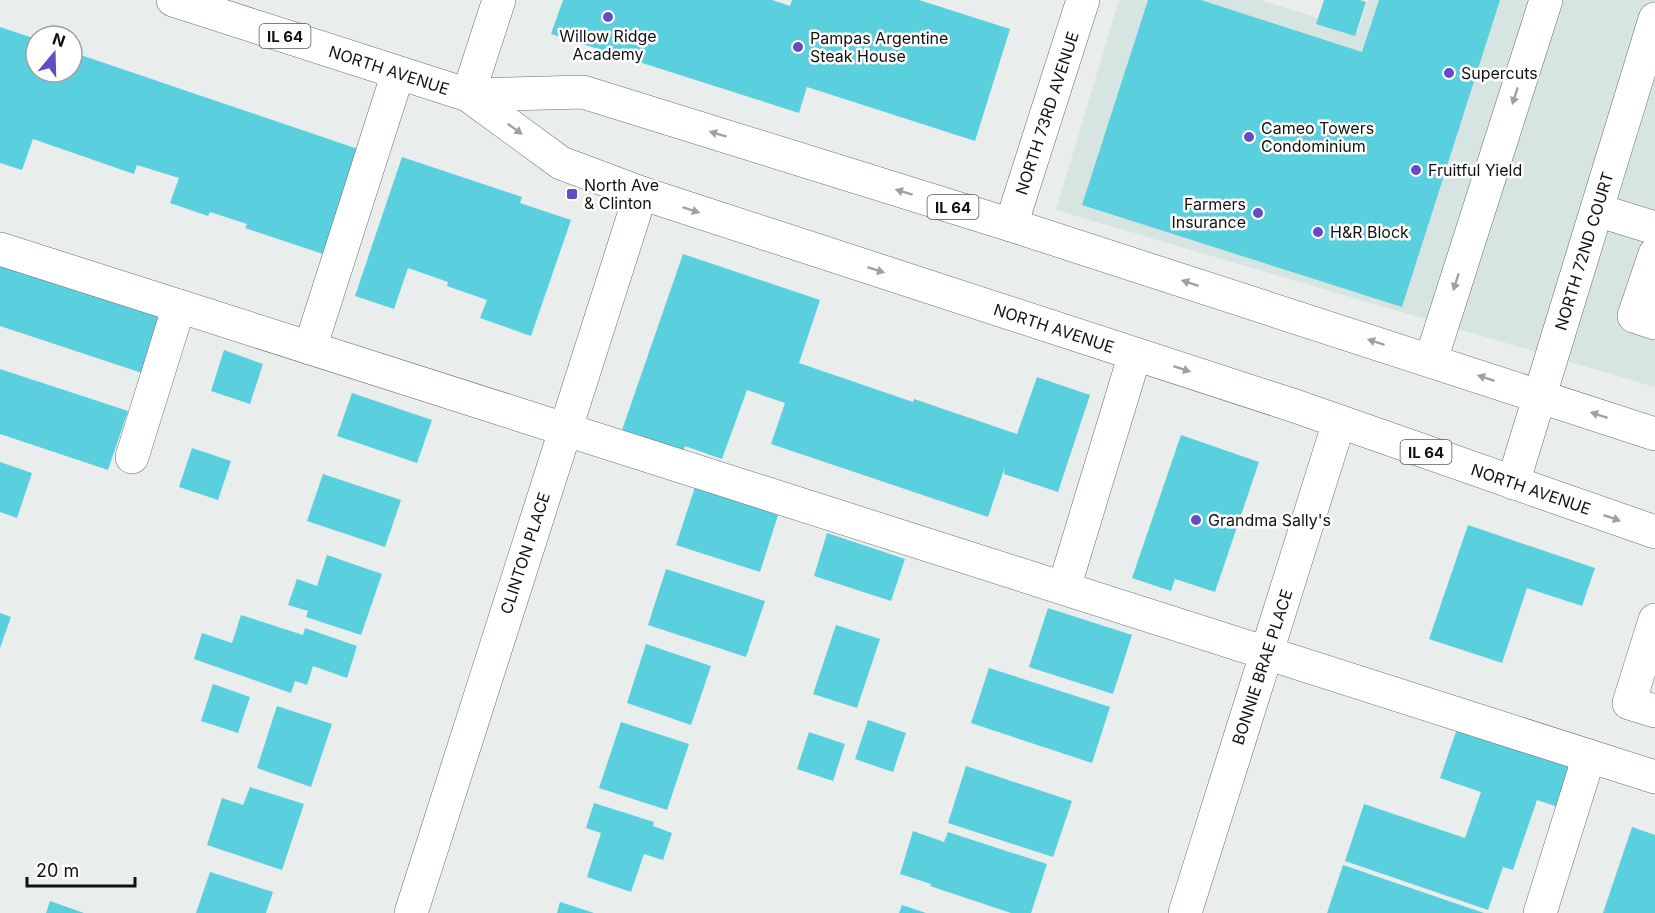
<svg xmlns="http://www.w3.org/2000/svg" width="1655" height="913" viewBox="0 0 1655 913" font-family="Inter,sans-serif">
<rect width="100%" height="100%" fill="#e9eeed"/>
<path fill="#d6e4e2" d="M1119,0H1260L1358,30L1368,0H1655V387L1056,210Z"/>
<g fill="#5acfde">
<path d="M563,0H772L790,6L792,0H919L1010,29L975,141L807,87L799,113L551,34Z"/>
<path d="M1148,0H1201L1362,52L1379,0H1500L1402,307L1082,205Z"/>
<path d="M1324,0H1360L1366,2L1355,36L1316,24Z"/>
<path d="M0,27L36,39V72H72V52L358,149L323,254L245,228L247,224L210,212L208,216L170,203L179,178L137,165L134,174L33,139L22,170L0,163Z"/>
<path d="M402,157L522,197L520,203L571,220L531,336L480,318L487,300L447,286L448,282L408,268L394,309L355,296Z"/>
<path d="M683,254L820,300L799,363L913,402L914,399L1017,434L1037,377L1090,395L1058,492L1004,474L1005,467L988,517L771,444L785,403L747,390L722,459L685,446L683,453L621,433Z"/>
<path d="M0,261L161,314L142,373L0,326Z"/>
<path d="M224,350L263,364L250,404L211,391Z"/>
<path d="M0,369L128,411L108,470L0,434Z"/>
<path d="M352,393L432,420L417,463L337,436Z"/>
<path d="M1181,435L1259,462L1215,592L1175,579L1171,591L1132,578Z"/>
<path d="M192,448L231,461L218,500L179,487Z"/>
<path d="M0,462L32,473L17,518L0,512Z"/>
<path d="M323,474L401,500L385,547L307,521Z"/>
<path d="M695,487L778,515L760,572L676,545Z"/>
<path d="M1468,525L1595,568L1582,606L1527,588L1502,663L1429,639Z"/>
<path d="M827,533L905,559L891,601L814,576Z"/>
<path d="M327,555L382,574L361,635L306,617L308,611L288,605L297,579L317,586Z"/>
<path d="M666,569L765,601L746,657L648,625Z"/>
<path d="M1048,608L1132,635L1113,694L1029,667Z"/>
<path d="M0,613L11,617L0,648Z"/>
<path d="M241,615L303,635L305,628L357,646L347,678L313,666L307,685L295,681L291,693L194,659L202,633L232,643Z"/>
<path d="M836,625L880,639L857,708L813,694Z"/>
<path d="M646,644L711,666L691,725L627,703Z"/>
<path d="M989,668L1110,707L1092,763L971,723Z"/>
<path d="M213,684L250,697L238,733L201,721Z"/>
<path d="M277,706L332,724L311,787L257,768Z"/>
<path d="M868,720L906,733L893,772L855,759Z"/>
<path d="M621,722L689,744L667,810L599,788Z"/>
<path d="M1458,726L1572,765L1558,807L1537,800L1513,870L1503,867L1488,910L1345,861L1364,804L1465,838L1481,792L1440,778Z"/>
<path d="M809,732L845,744L833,781L797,769Z"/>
<path d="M966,766L1072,801L1053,857L948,823Z"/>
<path d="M250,787L304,804L282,870L207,845L222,798L243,805Z"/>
<path d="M594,803L654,822L653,826L672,833L663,860L644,854L631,892L587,877L601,833L586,828Z"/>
<path d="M1632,827L1655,835V913H1603Z"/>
<path d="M913,831L944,842L948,832L1047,864L1031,913H1011L930,886L931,884L900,874Z"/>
<path d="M1343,865L1484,913H1327Z"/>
<path d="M210,872L273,892L266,913H196Z"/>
<path d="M50,901L84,913H46Z"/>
<path d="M560,902L594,913H557Z"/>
<path d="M902,905L926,913H899Z"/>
</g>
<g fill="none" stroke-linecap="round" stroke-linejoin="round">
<defs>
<g id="minor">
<path d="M468,95L499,0"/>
<path d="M1597,210L1655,228"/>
<path d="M1011,225L1083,0"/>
<path d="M0,249L1655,777"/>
<path d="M1655,254L1634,316L1655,323"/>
<path d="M310,348L398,73"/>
<path d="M1431,360L1546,0"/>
<path d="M132,457L179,306"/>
<path d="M1513,483L1655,19"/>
<path d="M1064,588L1135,354"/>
<path d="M1655,620L1629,703L1655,711"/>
<path d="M411,913L641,193"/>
<path d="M1185,913L1339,422"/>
<path d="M1540,913L1589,756"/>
</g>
<g id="major">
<path d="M173,0L468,95L561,163L641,193L1295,406L1655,532"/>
<path d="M468,95L583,92L1011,225L1655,434"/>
</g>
</defs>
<use href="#minor" stroke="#686d6c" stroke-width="34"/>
<use href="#major" stroke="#686d6c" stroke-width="34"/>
<use href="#minor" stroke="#fff" stroke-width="33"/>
<use href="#major" stroke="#fff" stroke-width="33"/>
</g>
<defs><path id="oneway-solid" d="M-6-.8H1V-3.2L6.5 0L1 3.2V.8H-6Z" transform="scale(1.5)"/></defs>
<g fill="#9fa0a0">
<use href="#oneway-solid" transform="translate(1515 96) rotate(108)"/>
<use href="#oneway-solid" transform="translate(515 129) rotate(36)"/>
<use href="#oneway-solid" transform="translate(718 134) rotate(-163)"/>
<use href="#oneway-solid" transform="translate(904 192) rotate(-163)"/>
<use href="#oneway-solid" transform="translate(691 210) rotate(18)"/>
<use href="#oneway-solid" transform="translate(876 270) rotate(18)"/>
<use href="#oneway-solid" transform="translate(1456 282) rotate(108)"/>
<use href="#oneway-solid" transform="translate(1190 283) rotate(-162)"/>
<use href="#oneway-solid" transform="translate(1376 342) rotate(-162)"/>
<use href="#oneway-solid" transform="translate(1182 369) rotate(18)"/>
<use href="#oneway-solid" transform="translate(1486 378) rotate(-162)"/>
<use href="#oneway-solid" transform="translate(1599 415) rotate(-162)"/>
<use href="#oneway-solid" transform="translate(1612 518) rotate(19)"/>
</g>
<g fill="#634cc4" stroke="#fff" stroke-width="2">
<circle cx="608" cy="17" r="6"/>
<circle cx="798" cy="47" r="6"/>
<circle cx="1449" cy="73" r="6"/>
<circle cx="1249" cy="137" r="6"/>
<circle cx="1416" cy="170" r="6"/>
<rect x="566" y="188" width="12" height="12" rx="3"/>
<circle cx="1258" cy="213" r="6"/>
<circle cx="1318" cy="232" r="6"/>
<circle cx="1196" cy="520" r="6"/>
</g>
<g text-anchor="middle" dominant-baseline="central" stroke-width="5" stroke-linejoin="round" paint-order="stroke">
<g fill="#fff" stroke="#585858" stroke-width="1.5">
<rect x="259.5" y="24" width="51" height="24" rx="4.5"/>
<rect x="927.5" y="195" width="51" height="24" rx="4.5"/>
<rect x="1400.5" y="440" width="51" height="24" rx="4.5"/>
</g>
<g font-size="15" font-weight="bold" fill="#101111">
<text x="285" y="36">IL 64</text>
<text x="953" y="207">IL 64</text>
<text x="1426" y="452">IL 64</text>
</g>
<g font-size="16" fill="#101111" stroke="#fff" text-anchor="start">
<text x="608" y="36" text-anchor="middle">Willow Ridge<tspan x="608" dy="18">Academy</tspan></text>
<text x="810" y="38">Pampas Argentine<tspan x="810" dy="18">Steak House</tspan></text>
<text x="1461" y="73">Supercuts</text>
<text x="1261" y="128">Cameo Towers<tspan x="1261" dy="18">Condominium</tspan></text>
<text x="1428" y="170">Fruitful Yield</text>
<text x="584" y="185">North Ave<tspan x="584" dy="18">&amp; Clinton</tspan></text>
<text x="1246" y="204" text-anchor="end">Farmers<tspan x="1246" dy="18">Insurance</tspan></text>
<text x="1330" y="232">H&amp;R Block</text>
<text x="1208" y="520">Grandma Sally's</text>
</g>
<g font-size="16" fill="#101111" stroke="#fff">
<text transform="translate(389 70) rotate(18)">NORTH AVENUE</text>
<text transform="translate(1047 113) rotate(-72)">NORTH 73RD AVENUE</text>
<text transform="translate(1584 251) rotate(-73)">NORTH 72ND COURT</text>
<text transform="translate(1054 328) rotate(18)">NORTH AVENUE</text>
<text transform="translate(1531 489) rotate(19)">NORTH AVENUE</text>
<text transform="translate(525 553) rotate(-72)">CLINTON PLACE</text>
<text transform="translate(1262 667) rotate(-72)">BONNIE BRAE PLACE</text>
</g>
</g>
<g transform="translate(54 54) rotate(19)"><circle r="28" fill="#ffffff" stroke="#9fa0a0" stroke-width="1.5"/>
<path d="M0-4.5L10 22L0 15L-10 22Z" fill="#634cc4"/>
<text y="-9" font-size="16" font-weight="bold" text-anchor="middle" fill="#101111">N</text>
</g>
<path d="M27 877v9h108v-9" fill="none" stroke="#101111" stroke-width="3"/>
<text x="36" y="877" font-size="18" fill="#101111" stroke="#ffffff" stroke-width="4.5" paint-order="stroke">20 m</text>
</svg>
